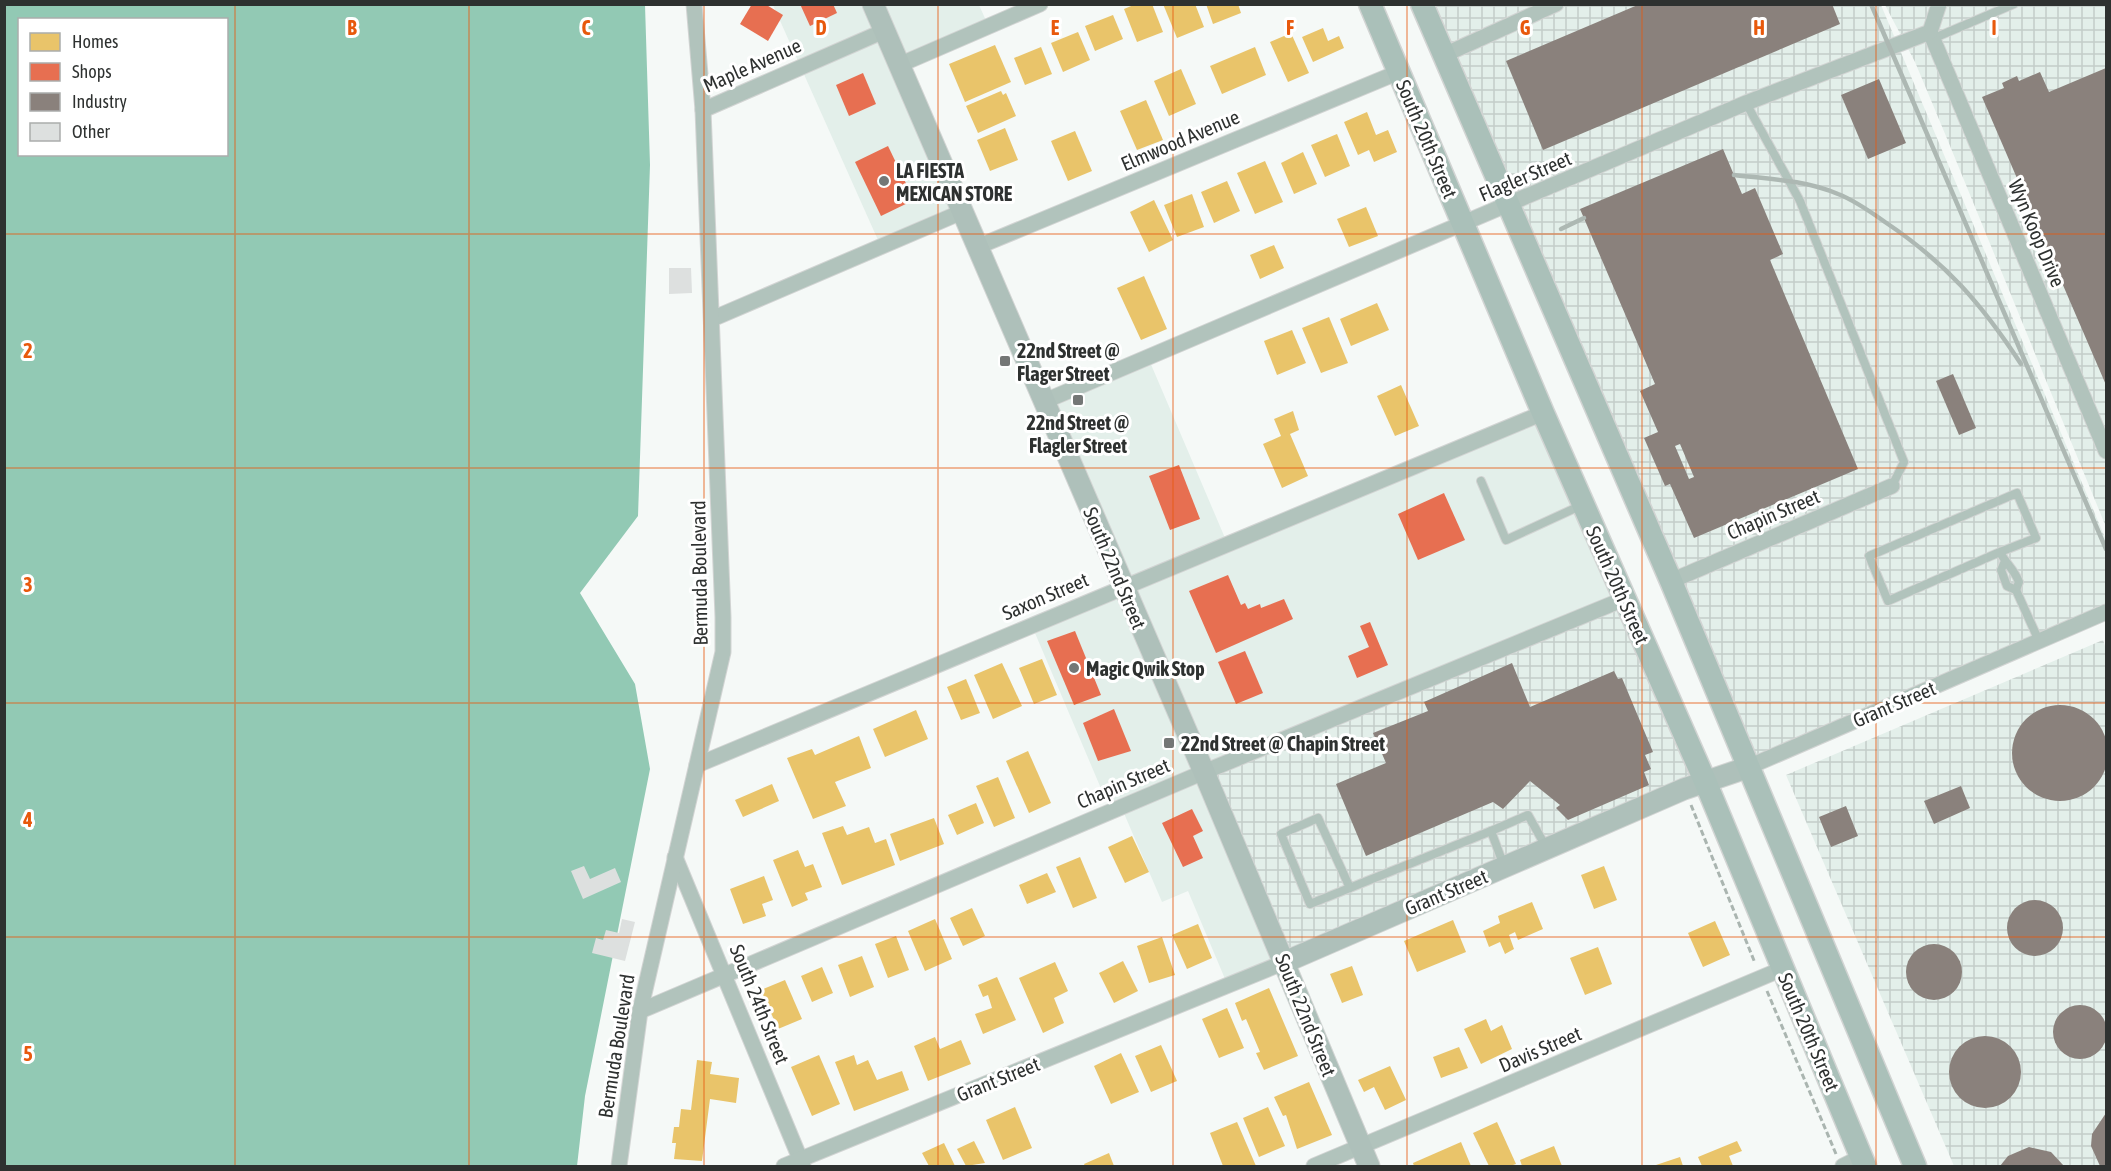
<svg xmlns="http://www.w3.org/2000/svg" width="2111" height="1171" viewBox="0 0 2111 1171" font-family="'Asap Condensed',sans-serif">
<defs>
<pattern id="industrial-grid" width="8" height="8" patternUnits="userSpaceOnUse" patternTransform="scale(1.5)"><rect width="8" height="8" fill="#e3efea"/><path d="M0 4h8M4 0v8" fill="none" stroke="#c3cdc9"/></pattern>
</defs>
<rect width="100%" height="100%" fill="#f5f9f7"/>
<g fill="#e3efea">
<path d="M773,5H979L988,25L903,64L966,210L882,249Z"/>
<path d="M1147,355L1228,545L1544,415L1629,604L1111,812L1032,626L1122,588L1043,397Z"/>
<path d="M1204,777L1283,963L1228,986L1188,891L1162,902L1123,811Z"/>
</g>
<g fill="url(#industrial-grid)">
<path d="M1424,5H1881L2106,540V610L1748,765Z"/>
<path d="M1885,5H2106V527L1948,141L1915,62Z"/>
<path d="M1629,604L1703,778L1285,963L1205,773Z"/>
<path d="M2103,640L2106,649V1166H1954L1786,775Z"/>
</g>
<path fill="#92c9b4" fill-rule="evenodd" d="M5,5H645L650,165L638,516L580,593L635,684L650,769L585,1096L577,1166H5ZM20,20H226V154H20Z"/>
<g fill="#e9c46a">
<path d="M1136,4H1152L1163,32L1137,42L1124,9Z"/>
<path d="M1163,4H1195L1204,27L1177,38Z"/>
<path d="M1206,4H1238L1241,13L1213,24Z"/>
<path d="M1113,15L1123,39L1095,51L1085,26Z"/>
<path d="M1323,28L1328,41L1339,36L1344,48L1313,62L1302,37Z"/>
<path d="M1078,32L1090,60L1063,72L1051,43Z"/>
<path d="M1291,33L1309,73L1288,82L1270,42Z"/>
<path d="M995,45L1011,82L965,102L949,64Z"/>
<path d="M1041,47L1052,74L1025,85L1014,58Z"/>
<path d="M1255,47L1266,75L1222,94L1210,66Z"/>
<path d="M1181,69L1196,104L1169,116L1154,81Z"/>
<path d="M1001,91L1003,95L1006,93L1016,116L978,133L966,106Z"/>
<path d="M1146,100L1163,140L1137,150L1120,111Z"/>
<path d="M1367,112L1376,135L1388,130L1397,152L1374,162L1369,150L1358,155L1344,122Z"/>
<path d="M1005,128L1018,160L990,171L977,140Z"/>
<path d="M1075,131L1092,171L1068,181L1051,141Z"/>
<path d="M1337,134L1350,166L1325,177L1311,145Z"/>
<path d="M1303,152L1317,184L1294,194L1281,163Z"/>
<path d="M1265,161L1283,202L1255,214L1237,173Z"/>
<path d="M1227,181L1240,211L1214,223L1201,192Z"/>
<path d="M1192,194L1204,227L1177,237L1164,205Z"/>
<path d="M1154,200L1173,240L1149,252L1130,212Z"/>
<path d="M1366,207L1378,236L1349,247L1337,219Z"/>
<path d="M1274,245L1284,268L1260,279L1250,255Z"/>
<path d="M1144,276L1167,329L1141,340L1117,288Z"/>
<path d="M1377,303L1389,330L1351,346L1340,319Z"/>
<path d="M1329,317L1348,363L1321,373L1302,328Z"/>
<path d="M1292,330L1306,363L1277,375L1264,341Z"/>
<path d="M1401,385L1419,426L1395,436L1377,396Z"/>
<path d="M1293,411L1299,430L1290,434L1308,476L1282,488L1263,444L1281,436L1274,419Z"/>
<path d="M1042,659L1057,695L1034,704L1019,668Z"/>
<path d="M1002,663L1022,706L993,719L974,675Z"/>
<path d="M966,679L980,713L961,720L947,687Z"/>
<path d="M916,710L928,739L885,757L873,729Z"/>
<path d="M859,736L871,768L835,782L846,806L813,819L787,758L812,749L815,755Z"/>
<path d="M1028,751L1051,803L1029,813L1006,761Z"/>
<path d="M998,777L1015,818L994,827L976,786Z"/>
<path d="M772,784L779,801L743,817L735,800Z"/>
<path d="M976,803L984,823L957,835L948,815Z"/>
<path d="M934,818L944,844L900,861L890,834Z"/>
<path d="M843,826L847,835L869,827L875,843L886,839L895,865L842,885L822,833Z"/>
<path d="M1132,836L1149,872L1125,883L1108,847Z"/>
<path d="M798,850L805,867L813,864L822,887L805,893L808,900L792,907L773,860Z"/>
<path d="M1080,857L1097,898L1073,908L1056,867Z"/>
<path d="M1604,866L1617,900L1594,909L1581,875Z"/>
<path d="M1047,873L1056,892L1027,904L1019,885Z"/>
<path d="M764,876L773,900L762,904L766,916L743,924L730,889Z"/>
<path d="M1532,902L1543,929L1518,940L1515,932L1509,935L1514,949L1505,954L1500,942L1489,947L1483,931L1500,923L1498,916Z"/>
<path d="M972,908L985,936L963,946L950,918Z"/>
<path d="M935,919L952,959L925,971L908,931Z"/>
<path d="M1453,920L1466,952L1417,972L1404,941Z"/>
<path d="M1715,921L1730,955L1703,967L1688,933Z"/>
<path d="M1198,924L1212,958L1187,969L1172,935Z"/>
<path d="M896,936L909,970L888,978L875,944Z"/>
<path d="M1162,937L1175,975L1149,983L1137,946Z"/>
<path d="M1598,947L1612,984L1585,995L1570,958Z"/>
<path d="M862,956L874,987L850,997L838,965Z"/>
<path d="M1123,961L1138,991L1114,1003L1099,973Z"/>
<path d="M1055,962L1068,991L1054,998L1064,1023L1043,1033L1019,978Z"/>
<path d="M1352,966L1363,995L1342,1003L1330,974Z"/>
<path d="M822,967L833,993L812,1002L801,976Z"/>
<path d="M997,977L1016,1020L983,1034L975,1014L992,1008L988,995L983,997L978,985Z"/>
<path d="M785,980L802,1019L778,1029L761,990Z"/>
<path d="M1269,988L1298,1056L1264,1070L1256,1053L1260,1052L1246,1019L1242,1021L1235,1003Z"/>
<path d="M1227,1008L1244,1048L1219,1058L1202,1019Z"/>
<path d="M1486,1019L1491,1031L1502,1025L1512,1049L1481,1064L1464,1029Z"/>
<path d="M935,1037L940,1049L961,1040L971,1064L928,1081L914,1046Z"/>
<path d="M1161,1045L1177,1081L1151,1092L1135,1056Z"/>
<path d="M1459,1047L1468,1068L1441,1078L1433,1057Z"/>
<path d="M1121,1053L1139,1092L1111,1104L1094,1066Z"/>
<path d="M819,1055L840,1104L812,1116L791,1067Z"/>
<path d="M854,1055L857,1065L868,1060L877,1080L902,1071L909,1090L854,1111L835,1062Z"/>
<path d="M697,1060L712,1062L710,1074L739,1078L736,1103L710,1099L702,1161L674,1159L676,1143H672L674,1127H679L681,1109L691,1110Z"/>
<path d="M1390,1066L1406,1100L1385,1110L1374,1087L1364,1092L1358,1080Z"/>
<path d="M1309,1082L1332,1135L1297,1149L1286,1115L1283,1116L1274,1097Z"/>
<path d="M1015,1107L1032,1148L1003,1160L986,1120Z"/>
<path d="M1268,1107L1285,1146L1259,1157L1243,1118Z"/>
<path d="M1237,1122L1256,1166H1223L1210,1133Z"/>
<path d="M1497,1122L1516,1164L1510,1166H1489L1473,1133Z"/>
<path d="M974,1141L985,1163L966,1166L957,1149Z"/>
<path d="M1737,1141L1742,1151L1729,1156L1733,1166H1702L1698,1157Z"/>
<path d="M1461,1142L1471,1166H1414L1413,1163Z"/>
<path d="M944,1143L955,1166H929L922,1153Z"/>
<path d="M1554,1146L1562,1166H1522L1520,1160Z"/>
<path d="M1109,1153L1114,1166H1085L1084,1164Z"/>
<path d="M1680,1157L1683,1166H1653Z"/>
</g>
<g fill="#e76f51">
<path d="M752,4H765L783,15L768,41L740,24Z"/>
<path d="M800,4H833L837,13L810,26Z"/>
<path d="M863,73L876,104L849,116L836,85Z"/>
<path d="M888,146L914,200L881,216L855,162Z"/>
<path d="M1179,465L1200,519L1170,530L1149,476Z"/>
<path d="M1444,493L1465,540L1418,560L1398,514Z"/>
<path d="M1228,575L1241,605L1245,603L1248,609L1260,604L1261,608L1284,599L1293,619L1216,653L1189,591Z"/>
<path d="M1370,622L1388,665L1357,678L1348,656L1369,647L1360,626Z"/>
<path d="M1075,631L1101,695L1074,705L1047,641Z"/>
<path d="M1245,651L1263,693L1236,704L1218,662Z"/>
<path d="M1114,709L1131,751L1098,761L1083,723Z"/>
<path d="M1192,809L1203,831L1193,836L1203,858L1183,867L1162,823Z"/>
</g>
<g fill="#8a817c" fill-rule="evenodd">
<path d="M1640,4H1832L1840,24L1543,150L1506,61Z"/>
<path d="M2106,68V385L1982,97L2004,88L2002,83L2017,76L2019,81L2040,72L2049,92Z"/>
<path d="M1879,79L1906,143L1868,159L1841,95Z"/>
<path d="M1723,149L1742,194L1755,188L1783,254L1770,260L1858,469L1694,538L1670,484L1665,486L1644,438L1658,432L1640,391L1655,384L1580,209ZM1680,444L1694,477L1689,479L1675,446Z"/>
<path d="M1953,374L1976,428L1959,435L1936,381Z"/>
<path d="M1512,663L1530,707L1614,671L1618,679L1622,678L1653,752L1645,755L1651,769L1644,772L1649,785L1568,820L1556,808L1560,805L1530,781L1503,809L1493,802L1366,856L1336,784L1386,763L1373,733L1428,711L1424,702Z"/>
<circle cx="2060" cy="753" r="48"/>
<path d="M1961,786L1970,808L1934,824L1924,801Z"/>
<path d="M1846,806L1858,836L1831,847L1819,817Z"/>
<circle cx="2035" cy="928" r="28"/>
<circle cx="1934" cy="972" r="28"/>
<circle cx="2080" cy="1032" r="27"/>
<circle cx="1985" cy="1072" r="36"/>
<path d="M2106,1113V1166H2100L2091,1146L2092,1134Z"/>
<path d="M2029,1147L2051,1152L2064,1166H2000L2008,1156Z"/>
</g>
<g fill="#dde0df">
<path d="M669,268H691L692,293L669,294Z"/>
<path d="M584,866L590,879L615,868L621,882L583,899L571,871Z"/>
<path d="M622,919L635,922L625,961L592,953L596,938L603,940L606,930L619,933Z"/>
</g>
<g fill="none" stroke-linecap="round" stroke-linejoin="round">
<defs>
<g id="lane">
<path d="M1932,39L2014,4"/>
<path d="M1746,103L1800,201L1904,462L1892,486"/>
<path d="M1481,481L1506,540L1582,505"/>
<path d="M2000,552L2036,538L2017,493L1869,556L1888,601L2000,552C2006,564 2014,569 2019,582L2016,590"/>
<path d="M2005,561L2001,570L2007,586L2016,590L2039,641"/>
<path d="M1504,866L1491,831L1528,815L1546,847"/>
<path d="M1350,888L1318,818L1281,834L1310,904L1491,831"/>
</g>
<g id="street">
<path d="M1930,32L2106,451"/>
<path d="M1444,55L1556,4"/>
<path d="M899,65L1040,4"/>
<path d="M703,110L884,31"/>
<path d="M977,247L1399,72"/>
<path d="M712,319L964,211"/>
<path d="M1045,401L1746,103L1930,32L1939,4"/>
<path d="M1671,581L1892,486"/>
<path d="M697,765L1543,413"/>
<path d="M1746,768L2106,612"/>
<path d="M675,857L803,1166"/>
<path d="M640,1011L1204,772L1624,599"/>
<path d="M619,1166L640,1011L723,652V617L703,110L694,4"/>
<path d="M784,1166L1285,962"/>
<path d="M1314,1166L1782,969"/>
<path d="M1843,1166L1861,1157"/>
</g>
<g id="secondary">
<path d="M873,4L1204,772L1369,1166"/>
<path d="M1285,962L1684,789L1746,768"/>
</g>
<g id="primary">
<path d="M1370,4L1543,413L1705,781L1865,1166"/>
<path d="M1422,4L1671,581L1915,1166"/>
</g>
</defs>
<use href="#lane" stroke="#d2d4d3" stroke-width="10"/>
<use href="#street" stroke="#d2d4d3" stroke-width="17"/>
<use href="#secondary" stroke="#d2d4d3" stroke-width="23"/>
<use href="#primary" stroke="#d2d4d3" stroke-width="25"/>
<g stroke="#aab5b0" stroke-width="3" stroke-dasharray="6 3" stroke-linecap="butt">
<path d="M1691,805L1755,963"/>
<path d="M1767,991L1836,1154"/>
</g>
<use href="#lane" stroke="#b1c3bc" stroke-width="8"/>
<use href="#street" stroke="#b1c3bc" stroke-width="15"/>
<use href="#secondary" stroke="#aec0ba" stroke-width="21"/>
<use href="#primary" stroke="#aac0b9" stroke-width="22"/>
<g stroke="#adb8b3" stroke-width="4.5">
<path d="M1871,4L2106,549"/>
<path d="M1734,175C1769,179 1805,180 1838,194C1854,200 1871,212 1885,222C1946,263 1981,303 2021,364"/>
<path d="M1561,229L1584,218"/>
</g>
</g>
<path fill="none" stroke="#e8590c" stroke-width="1.5" stroke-opacity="0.55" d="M235,4V1166M469,4V1166M704,4V1166M938,4V1166M1173,4V1166M1407,4V1166M1642,4V1166M1876,4V1166M4,234H2106M4,468H2106M4,703H2106M4,937H2106"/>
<g fill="#747776" stroke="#fff" stroke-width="2">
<circle cx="884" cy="181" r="6"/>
<rect x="999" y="355" width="12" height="12" rx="3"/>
<rect x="1072" y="394" width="12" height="12" rx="3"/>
<circle cx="1074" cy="668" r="6"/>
<rect x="1163" y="737" width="12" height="12" rx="3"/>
</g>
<g text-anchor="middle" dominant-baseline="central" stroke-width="6" stroke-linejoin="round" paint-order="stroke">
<g font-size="20" fill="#2e3130" stroke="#fff">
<text transform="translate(752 65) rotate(-24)">Maple Avenue</text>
<text transform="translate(1427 139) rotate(67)">South 20th Street</text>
<text transform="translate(1180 140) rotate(-23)">Elmwood Avenue</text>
<text transform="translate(1525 176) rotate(-23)">Flagler Street</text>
<text transform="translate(2037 233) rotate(67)">Wyn Koop Drive</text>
<text transform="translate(1773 514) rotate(-23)">Chapin Street</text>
<text transform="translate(1115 568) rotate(67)">South 22nd Street</text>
<text transform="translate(699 573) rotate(-91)">Bermuda Boulevard</text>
<text transform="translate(1618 585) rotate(66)">South 20th Street</text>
<text transform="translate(1045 596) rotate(-23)">Saxon Street</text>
<text transform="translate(1894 704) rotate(-23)">Grant Street</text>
<text transform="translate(1123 783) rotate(-23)">Chapin Street</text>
<text transform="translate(1446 892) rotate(-23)">Grant Street</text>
<text transform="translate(760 1004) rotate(68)">South 24th Street</text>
<text transform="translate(1306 1015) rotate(68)">South 22nd Street</text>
<text transform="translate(1809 1032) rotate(67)">South 20th Street</text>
<text transform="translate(616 1046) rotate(-81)">Bermuda Boulevard</text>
<text transform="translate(1540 1049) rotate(-23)">Davis Street</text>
<text transform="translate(998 1079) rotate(-22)">Grant Street</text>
</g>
<g font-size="20" font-weight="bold" fill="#2e3130" stroke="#fff" text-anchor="start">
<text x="896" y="170">LA FIESTA<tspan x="896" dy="23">MEXICAN STORE</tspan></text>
<text x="1017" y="350">22nd Street @<tspan x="1017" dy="23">Flager Street</tspan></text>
<text x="1078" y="422" text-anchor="middle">22nd Street @<tspan x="1078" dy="23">Flagler Street</tspan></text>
<text x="1086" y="668">Magic Qwik Stop</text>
<text x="1181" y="743">22nd Street @ Chapin Street</text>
</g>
</g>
<g font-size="20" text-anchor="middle" font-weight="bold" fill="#e8590c" stroke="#fff" stroke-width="6" stroke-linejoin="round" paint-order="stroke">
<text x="352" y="35">B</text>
<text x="586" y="35">C</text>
<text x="821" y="35">D</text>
<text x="1055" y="35">E</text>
<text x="1290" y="35">F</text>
<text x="1525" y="35">G</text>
<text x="1759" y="35">H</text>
<text x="1994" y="35">I</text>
<text x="28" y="358">2</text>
<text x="28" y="592">3</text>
<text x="28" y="827">4</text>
<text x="28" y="1061">5</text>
</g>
<rect width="2111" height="1171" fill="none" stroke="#2e3130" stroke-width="12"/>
<rect x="18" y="18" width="210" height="138" fill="#ffffff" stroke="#abadac" stroke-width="1.5"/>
<rect x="30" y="33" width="30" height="18" fill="#e9c46a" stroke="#abadac" stroke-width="1.5"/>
<text x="72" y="48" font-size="18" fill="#2e3130">Homes</text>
<rect x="30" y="63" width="30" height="18" fill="#e76f51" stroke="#abadac" stroke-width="1.5"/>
<text x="72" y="78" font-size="18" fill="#2e3130">Shops</text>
<rect x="30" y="93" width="30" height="18" fill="#8a817c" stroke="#abadac" stroke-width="1.5"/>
<text x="72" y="108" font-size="18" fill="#2e3130">Industry</text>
<rect x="30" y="123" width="30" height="18" fill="#dde0df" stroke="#abadac" stroke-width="1.5"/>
<text x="72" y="138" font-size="18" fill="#2e3130">Other</text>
</svg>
